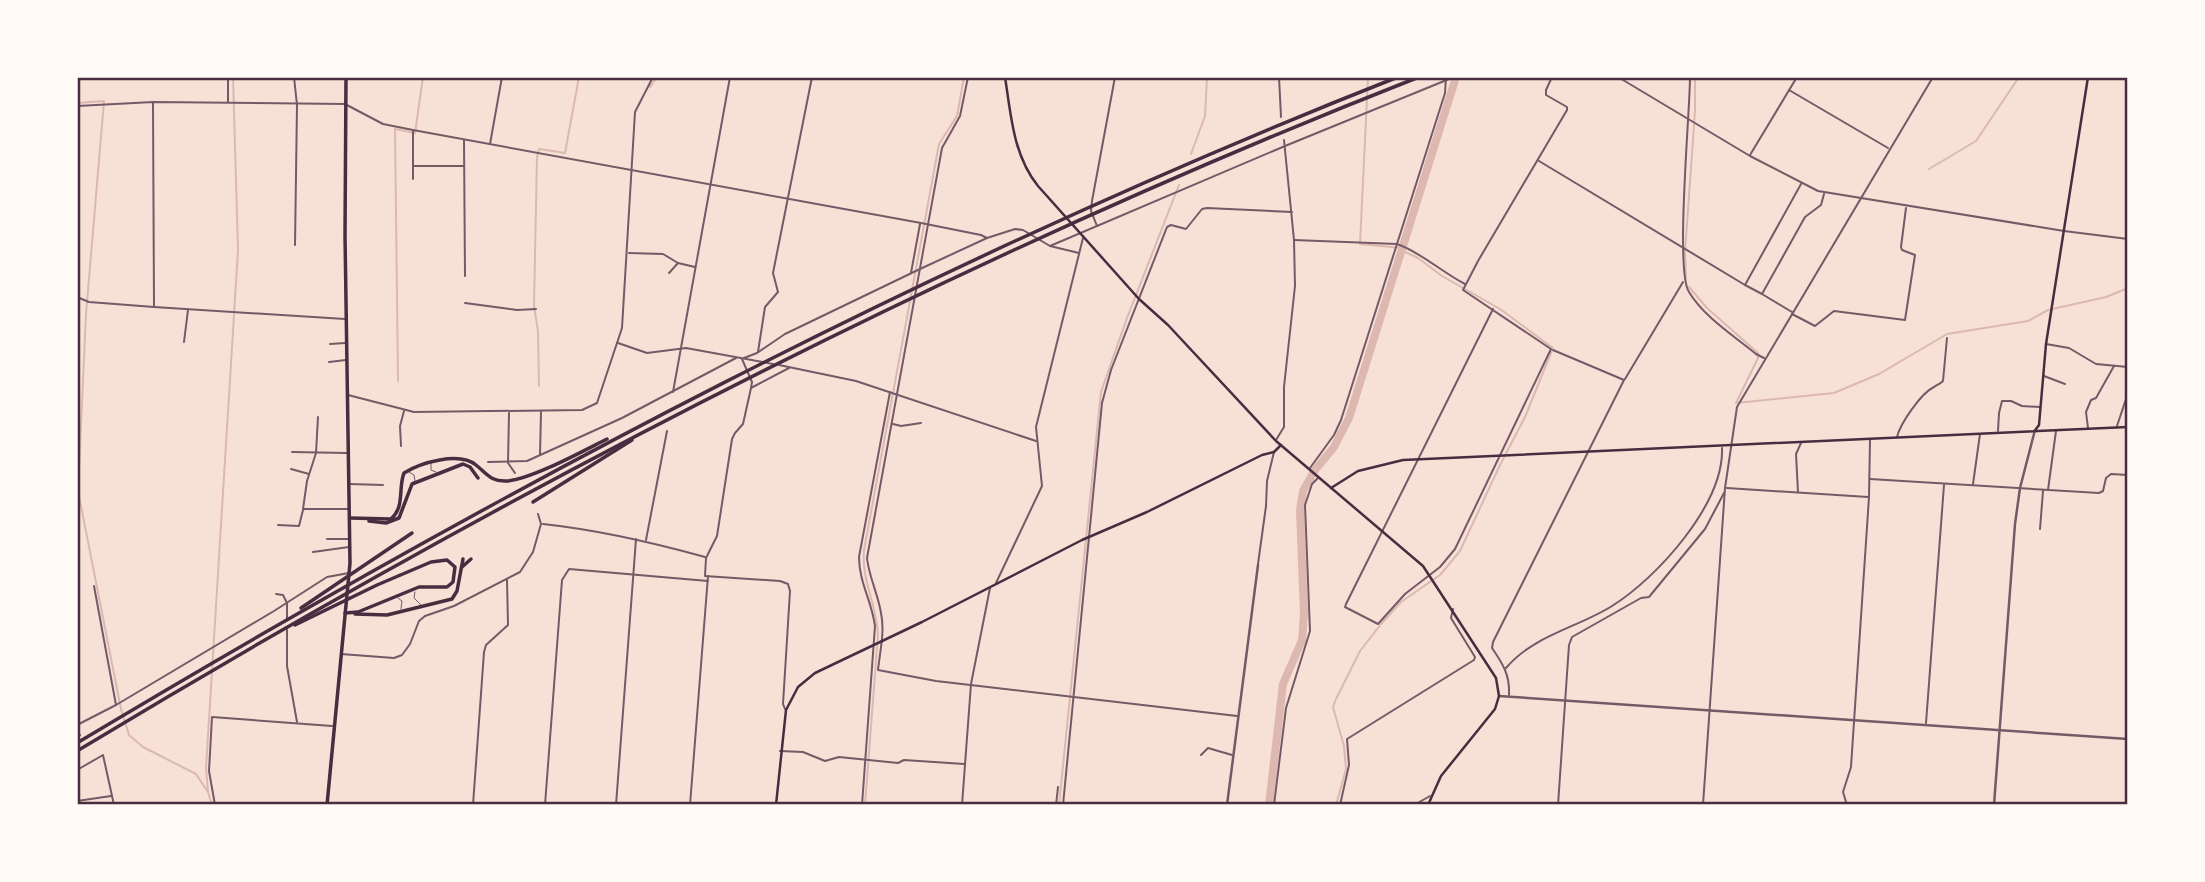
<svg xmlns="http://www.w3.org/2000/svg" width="2205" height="882" viewBox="0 0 2205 882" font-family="'Playfair Display',serif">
<rect width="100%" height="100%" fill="#f7e1d7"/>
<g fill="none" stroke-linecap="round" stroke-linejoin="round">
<g stroke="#dcb8b0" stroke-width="2">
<path d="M1368,77L1360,244L1402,248"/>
<path d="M650,87L657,77"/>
<path d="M77,103L104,101L86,314L78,491L121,709L129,735L143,747L196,774L208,792"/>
<path d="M1191,154L1205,116L1207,77"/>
<path d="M1929,169L1976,141L2019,77"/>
<path d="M1686,279L1685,252L1695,111V77"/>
<path d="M1689,287L1707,308L1758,353V358L1736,403L1834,393L1879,374L1947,334L2028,321L2048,310L2106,297L2128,288"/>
<path d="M398,381L395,129L415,133L423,77"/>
<path d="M539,386L538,331L534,306L537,157L539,149L565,153L579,77"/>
<path d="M212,805L208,792L206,768L238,250L233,77"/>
<path d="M865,805L878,635C877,605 861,580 864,550L939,144L957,116L964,77"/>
<path d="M1059,805L1101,392L1127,318L1179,185"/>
<path d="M1336,805L1346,769L1344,746L1333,707L1336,699L1360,651L1381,624L1401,602L1440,575L1460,551L1500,465L1525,417L1553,348L1500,309L1442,276L1418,258L1401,250"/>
</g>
<path stroke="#dcb8b0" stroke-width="8" d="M1269,805L1283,684L1302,640L1304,614L1300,510L1303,491L1315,470L1334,447L1349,418L1456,77"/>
<g stroke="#755966" stroke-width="1">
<path d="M431,463V470L436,472"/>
<path d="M409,472L414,475L415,481"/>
<path d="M415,592L414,598L421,605"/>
<path d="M398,598L402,601L401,609"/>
</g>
<g stroke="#755966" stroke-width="2">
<path d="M228,77V102"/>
<path d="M294,77L297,105L295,245"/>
<path d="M968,77L960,116L942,148L867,558C869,577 878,594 881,613C885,631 880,651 878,670L936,681L1237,716"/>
<path d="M1279,77L1281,117"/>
<path d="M1618,77L1750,156L1818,191L2064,231L2128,239"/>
<path d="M1690,77C1690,113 1675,271 1689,292C1704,317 1734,336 1756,354L1764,358"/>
<path d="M1789,90L1888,148"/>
<path d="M153,103L154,307"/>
<path d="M77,106L153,102L345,104L383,124L413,130L921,223L981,235L987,238"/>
<path d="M413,131V179"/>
<path d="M464,140L465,276"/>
<path d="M490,144L502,77"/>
<path d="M1750,155L1797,77"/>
<path d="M1539,161L1745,285"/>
<path d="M413,166H464"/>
<path d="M1097,226L1091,211L1092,201L1115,77"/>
<path d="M1294,240L1397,244C1419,251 1443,273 1465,284"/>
<path d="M1050,246L1285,146L1454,77"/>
<path d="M629,253L663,254L678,263"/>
<path d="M669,273L678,263L695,267"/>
<path d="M911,273L920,224"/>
<path d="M1762,294L1745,285L1801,184"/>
<path d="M77,297L89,302L154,307L345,319"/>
<path d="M465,303L517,310L536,309"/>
<path d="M1493,309L1346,604L1345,607L1378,624L1405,594L1440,567L1455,549L1551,349L1463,290L1478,261L1567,110V107L1546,95V90L1552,77"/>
<path d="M1792,312L1762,294L1805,217L1821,205L1824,194"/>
<path d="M1792,314L1815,326L1834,311L1905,320L1915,255L1902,250L1901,247L1906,208"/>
<path d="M184,342L188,310"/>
<path d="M618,343L647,353L686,348L773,364"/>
<path d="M330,344L345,343"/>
<path d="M2046,344L2069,348L2096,364L2128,367"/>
<path d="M758,352L765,307L778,292L773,273L812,77"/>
<path d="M744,358L757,353L785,334L920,269L987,238L1015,229L1023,230L1050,246L1079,253"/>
<path d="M742,359L752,382L751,388L743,424L735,433L732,439L717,536L706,558L705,576L780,581L788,584L790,591L783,704L785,709"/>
<path d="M329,362L346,360"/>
<path d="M779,365L856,381L1036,441"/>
<path d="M2044,376L2065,384"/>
<path d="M1625,379L1683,282"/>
<path d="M751,388L789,368"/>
<path d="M673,392L730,77"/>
<path d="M348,395L414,412L582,410L597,403L622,328L635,112L653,77"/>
<path d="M509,413L508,463L515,473"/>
<path d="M318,417L316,453L307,481L303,509H348"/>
<path d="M893,424L901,426L921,423"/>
<path d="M2117,426L2126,399H2128"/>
<path d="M2088,428L2086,412L2091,400L2096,398L2114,366"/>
<path d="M1998,431L1999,413L2002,401H2011L2022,406L2040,407"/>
<path d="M1897,437C1900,424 1921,393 1934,387C1937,385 1940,384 1943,381L1947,338"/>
<path d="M1276,440L1284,427V387L1295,286L1294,240L1284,140"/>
<path d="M401,446L400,426L404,411"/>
<path d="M292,452L347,453"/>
<path d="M540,455L541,412"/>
<path d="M488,462L527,461L622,418L736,358"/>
<path d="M1310,468L1334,435L1341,420L1445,93L1446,77"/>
<path d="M291,469L309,474"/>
<path d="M1870,479L2099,493L2103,491L2106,478L2111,474L2128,475"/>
<path d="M349,484L383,485"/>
<path d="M1973,484L1980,434"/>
<path d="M1727,488L1868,497"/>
<path d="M2048,490L2056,431"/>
<path d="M1798,492L1796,454L1801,443"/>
<path d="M543,524C599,530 651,542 705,557"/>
<path d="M278,525L299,526L303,510"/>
<path d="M2040,529L2043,491"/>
<path d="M327,539H349"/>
<path d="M646,540L667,431"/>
<path d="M313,552L349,547"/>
<path d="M1258,564L1266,506L1267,481L1274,452"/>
<path d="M996,583L1042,486L1036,427L1083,238"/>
<path d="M94,586L116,705"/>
<path d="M276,594L283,595L287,603V618"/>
<path d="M287,630V666L297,722"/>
<path d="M341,654L394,658L402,655L410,644L419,621L425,616L454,606L520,572L533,552L541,524L538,514"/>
<path d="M1506,668C1534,635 1577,628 1612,606C1657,578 1724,504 1722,448"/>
<path d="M1509,695C1510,675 1503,664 1492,648L1493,642L1624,380L1553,350"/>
<path d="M1926,723L1944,485"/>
<path d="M77,725L116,705L274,611L327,577L349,573"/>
<path d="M77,731L80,735"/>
<path d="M780,751L803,752L825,761L839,757L898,763L904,760L964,764"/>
<path d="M1201,755L1208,748L1232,755"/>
<path d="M77,770L103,755L114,805"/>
<path d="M77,801L111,796"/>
<path d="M215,805L209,771L212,717L332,726"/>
<path d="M473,805L484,652L486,645L508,625L507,580"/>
<path d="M545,805L562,580L569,569L708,581"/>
<path d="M616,805L636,539"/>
<path d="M690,805L708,576"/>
<path d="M862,805L875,626C872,602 859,582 859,557L890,392"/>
<path d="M962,805L971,684L990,588"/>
<path d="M1056,805L1058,787"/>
<path d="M1063,805L1102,403L1111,370L1167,227L1171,225L1186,229L1202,209L1207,208L1292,212"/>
<path d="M1274,805L1286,708L1310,631L1305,505L1312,484L1318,478"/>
<path d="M1340,805L1349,765L1347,739L1474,660L1475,657L1451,618L1453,609"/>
<path d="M1414,805L1430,796"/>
<path d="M1558,805L1569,645L1572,637L1641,598L1649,597L1705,529L1724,493"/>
<path d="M1703,805L1725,488L1737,407L1933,77"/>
<path d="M1847,805L1843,792L1851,767L1869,497L1870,440"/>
</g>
<g stroke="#755966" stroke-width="2.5">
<path d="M1499,696L2128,739"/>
<path d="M1227,805L1258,565"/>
<path d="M1994,805L2015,524L2020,488L2035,430"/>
</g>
<g stroke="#4a2c40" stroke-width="2.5">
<path d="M1005,77C1011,115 1013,155 1038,186L1139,299L1168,325L1276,441L1423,566L1496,678L1499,696L1495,709L1441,776L1428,805"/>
<path d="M2036,429L2039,425L2046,344L2088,77"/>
<path d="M1331,488L1358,471L1403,460L2128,427"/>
<path d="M776,805L786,710L798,687L815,673L922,622L1082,540L1147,512L1262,455L1274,452L1281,445"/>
</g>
<path stroke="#4a2c40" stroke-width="3.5" d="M327,805L350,563L345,235L346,77"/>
<g stroke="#4a2c40" stroke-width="3.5">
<path d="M533,502L632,440"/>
<path d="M350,518L391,519C405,507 398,488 404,473C420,463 459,451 476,465C487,474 491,482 507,481C532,479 583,451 607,439"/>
<path d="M369,521L386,523L399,518L412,484L463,464L470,467L478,478"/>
<path d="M462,567L471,559"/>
<path d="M301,608L412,533"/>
<path d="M355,614L387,615L452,599L457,591L463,559"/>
<path d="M295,625L377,585L431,562L447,560L455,567L453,582L447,587H419L358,612L345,613"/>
<path d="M77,743C501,489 938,258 1398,77"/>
<path d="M77,751C506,492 952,260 1419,77"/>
</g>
</g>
<rect width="2205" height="882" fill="none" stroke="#fffaf5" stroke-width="158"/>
<rect x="79" y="79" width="2047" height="724" fill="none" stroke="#4a2c40" stroke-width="2.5"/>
</svg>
